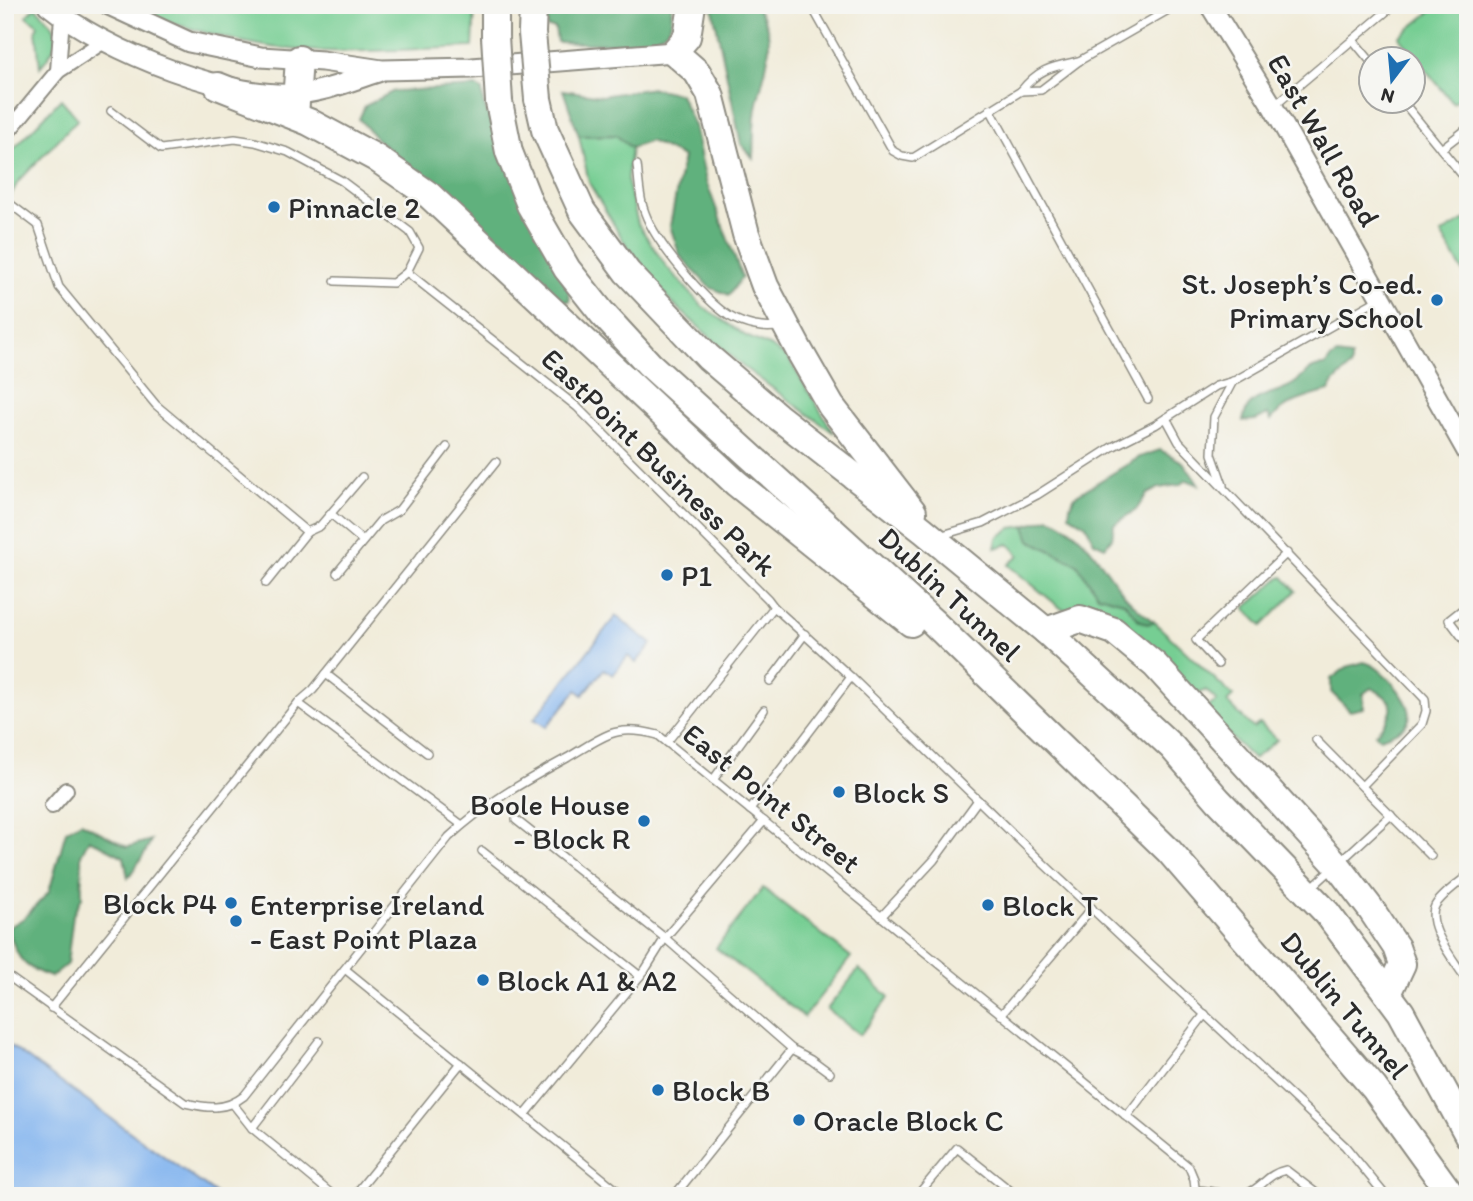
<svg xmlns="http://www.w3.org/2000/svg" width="1473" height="1201" viewBox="0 0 1473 1201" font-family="Itim,sans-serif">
<rect width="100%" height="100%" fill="#f6f6f2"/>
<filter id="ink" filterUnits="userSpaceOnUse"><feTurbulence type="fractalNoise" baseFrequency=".0143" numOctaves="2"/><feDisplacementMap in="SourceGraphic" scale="14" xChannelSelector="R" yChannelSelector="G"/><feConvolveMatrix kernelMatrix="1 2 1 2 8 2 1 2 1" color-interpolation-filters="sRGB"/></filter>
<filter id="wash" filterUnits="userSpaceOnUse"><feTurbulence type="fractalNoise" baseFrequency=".00686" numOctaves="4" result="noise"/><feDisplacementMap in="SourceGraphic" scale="28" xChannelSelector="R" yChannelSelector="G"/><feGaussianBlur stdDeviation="1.57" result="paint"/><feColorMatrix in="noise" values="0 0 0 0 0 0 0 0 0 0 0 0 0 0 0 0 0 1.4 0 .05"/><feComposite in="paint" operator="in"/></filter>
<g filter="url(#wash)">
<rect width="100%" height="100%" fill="#f1ecda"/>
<g fill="#76ce93" stroke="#507c5f" stroke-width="2">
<path d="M152,5H475L473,47C406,49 323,57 259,45C234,41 210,34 186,27C173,23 156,20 147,11Z"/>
<path d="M1439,5H1463L1468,11V81L1461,87L1466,93L1453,103L1399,37Z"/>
<path d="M35,7C62,31 64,39 40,67L36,30L38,25L26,16Z"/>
<path d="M61,99L78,119L18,182L11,195L5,183V158Z"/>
<path d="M616,135L631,148L627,179L638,224L666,266L702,306L746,336L771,347L788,358L834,433L742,366L671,302L623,240L589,183L579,136Z"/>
<path d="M1468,218V280L1441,234Z"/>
<path d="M1025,526L1030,540L1077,564L1098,595L1124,602L1139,620L1147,624L1154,622L1233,696L1227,702L1253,728L1260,723L1277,740L1253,759L1203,710L1217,701L1206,690L1192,697L1098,622L1062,609L1008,565L1019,555L1009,544L995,548L997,538L1011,528Z"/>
<path d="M1283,577L1296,591L1262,626L1245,608L1278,579Z"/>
<path d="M763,888L851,957L804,1017L716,948Z"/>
<path d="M859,969L889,997L860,1035L827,1009Z"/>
</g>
<g fill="#60b17d" stroke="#466e54" stroke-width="2">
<path d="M548,5H671C672,12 673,21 669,27C654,51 582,42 557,42L555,28H547Z"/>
<path d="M712,5H754C781,35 765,69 757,103C753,121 754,140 753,158L741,144Z"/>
<path d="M477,87L482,90L483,102L495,133L569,292L570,301L555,300L512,255L375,137L359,119L365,106L394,91Z"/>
<path d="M653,88L680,94L694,126L706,181L742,277L729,295L709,287L680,256L670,226L683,157L650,141L631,148L616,135L579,136L563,90L601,96Z"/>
<path d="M1337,355L1351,357V366L1334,382L1329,391C1309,397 1284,402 1271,420L1268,414L1256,420L1243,421C1245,412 1246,407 1254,401C1266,392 1284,392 1296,382C1307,374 1310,365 1325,366L1330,359Z"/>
<path d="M1160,450L1183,462L1199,485L1187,480L1179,485L1159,488L1147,494L1136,510L1114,524L1112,538L1105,547L1094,542L1086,525L1069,515L1070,506L1075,496L1140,457Z"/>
<path d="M1050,518C1084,531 1101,564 1122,592C1130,603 1143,613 1154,622L1147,624L1139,620L1124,602L1098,595L1077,564L1030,540L1025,526Z"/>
<path d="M1364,662C1378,666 1385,675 1395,686C1418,714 1415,727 1380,738L1375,734C1393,714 1402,703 1371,688L1363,694L1364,708L1350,711L1331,692V679L1347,667Z"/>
<path d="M81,822L127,847L151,840L145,853L128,878L124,857L89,839L81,855L82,897L73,915L67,964L51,977C21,967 17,958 8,928L24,918L49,892L66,831Z"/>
</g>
<g fill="#82b4ef" stroke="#56708d" stroke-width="2">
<path d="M616,616L652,644L636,663L628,656L613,675L604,669L583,695L577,690L546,727L534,719Z"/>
<path d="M5,1042L219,1196H5Z"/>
</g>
</g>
<g filter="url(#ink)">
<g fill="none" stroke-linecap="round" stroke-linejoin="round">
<defs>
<g id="lane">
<path d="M811,5L893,151L902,156L913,158L1021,91C1039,68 1052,67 1079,61"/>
<path d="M1353,40L1372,63"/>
<path d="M1021,91L1041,90L1079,61L1177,5"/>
<path d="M1403,102L1468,182"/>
<path d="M1273,107L1394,5"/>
<path d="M990,109L1148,399"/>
<path d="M111,111L161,149L235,139L255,142L288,152L342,181L410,232L419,248L407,272L393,283L335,281"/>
<path d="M1441,149L1468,128"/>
<path d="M637,165C639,180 639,199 645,213C656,243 703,299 729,316C744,325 764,330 781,326"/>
<path d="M5,200L38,225L59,287L156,405L307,532L320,526L362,477"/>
<path d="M407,272L577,407L768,599L774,607L667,742"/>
<path d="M1166,418L1179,442L1425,699L1426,711L1422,724L1362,786"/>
<path d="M1223,485L1212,454L1214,417L1233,381"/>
<path d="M331,514L363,541"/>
<path d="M939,536L983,523L1037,495L1112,447L1155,425L1216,386L1234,381L1379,299"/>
<path d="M337,573L380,521L399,510L447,447"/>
<path d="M266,583L307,532"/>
<path d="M1468,605L1449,620L1468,645"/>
<path d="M774,607L851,677L1044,864L1345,1146L1386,1196"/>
<path d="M1218,664L1196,640L1287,553"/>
<path d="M326,674L427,753"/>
<path d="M770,681L805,634"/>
<path d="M298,703L462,825"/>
<path d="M1316,740L1431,856"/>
<path d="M713,780L764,710"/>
<path d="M750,810L851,677"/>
<path d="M516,820L665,938L792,1049L811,1059L830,1073"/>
<path d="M482,851L640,976"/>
<path d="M1341,861L1391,815"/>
<path d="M1468,875C1458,884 1441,895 1435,906C1425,927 1457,964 1468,982"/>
<path d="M1310,889L1332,869"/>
<path d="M881,917L934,860L978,800"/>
<path d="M345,969L624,1196"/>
<path d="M5,974L185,1103C207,1108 225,1111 244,1096L449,837C484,804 525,781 567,758C581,750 595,740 610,734C625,728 643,731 658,735L1189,1167L1194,1179L1196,1196"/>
<path d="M51,1008L298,703L313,690L496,462"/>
<path d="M1001,1015L1092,908"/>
<path d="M233,1104L252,1128L334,1196"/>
<path d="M525,1115L645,970L665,938L764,821"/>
<path d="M1126,1117L1205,1014"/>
<path d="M252,1128L319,1041"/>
<path d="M1196,1190C1210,1190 1237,1198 1248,1193C1264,1186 1267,1174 1286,1170L1320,1196"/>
<path d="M921,1191L957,1148L1017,1196"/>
<path d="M354,1196L461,1063"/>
<path d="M674,1196L792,1049"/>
</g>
<g id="street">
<path d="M58,71L62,17"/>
<path d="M5,135L58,71L104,41"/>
<path d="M52,806L66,790"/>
</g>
<g id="secondary">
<path d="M48,5C105,51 233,103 306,93C331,90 355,79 378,72"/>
<path d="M109,5L189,42L261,57L322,61L382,70L472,68L674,52"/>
<path d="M1210,5L1273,107L1468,453"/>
</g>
<g id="highway">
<path d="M495,5V36"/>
<path d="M692,5L687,37L674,52L697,72L710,94L746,234L765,286L800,352L831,406L913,512"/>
<path d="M532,33L533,5"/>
<path d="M218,86L309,122L376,158L429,195L736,483L911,623"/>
<path d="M538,99L545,130L582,211L627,272L708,357L777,416L923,530L1046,631L1172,747L1218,800L1327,913L1401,1012L1468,1135"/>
<path d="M499,102L509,152L530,205L567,269L602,313L649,364L932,621L1169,851L1374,1088L1452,1196"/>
<path d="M295,116L299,59"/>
<path d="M1046,631L1080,619L1114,631L1155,665L1337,865L1370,908L1396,947L1402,964L1388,994"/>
</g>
</defs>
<use href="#lane" stroke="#8e8c82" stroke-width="10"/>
<use href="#street" stroke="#8e8c82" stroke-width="18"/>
<use href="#secondary" stroke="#8e8c82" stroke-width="23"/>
<use href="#highway" stroke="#8e8c82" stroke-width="30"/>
<use href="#lane" stroke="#fff" stroke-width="7"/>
<use href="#street" stroke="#fff" stroke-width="14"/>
<use href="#secondary" stroke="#fff" stroke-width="19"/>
<use href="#highway" stroke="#fff" stroke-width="26"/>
<defs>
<g id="highway-bridge">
<path d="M532,33L538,99"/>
<path d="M495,36L499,102"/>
</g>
</defs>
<use href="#highway-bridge" stroke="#8e8c82" stroke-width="30" stroke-linecap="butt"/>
<use href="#highway-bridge" stroke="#fff" stroke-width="26"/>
</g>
</g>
<g fill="#1f6fb2" stroke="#f6f6f2" stroke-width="2.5">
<circle cx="274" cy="207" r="7"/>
<circle cx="1437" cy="300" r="7"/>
<circle cx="667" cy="575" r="7"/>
<circle cx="839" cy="792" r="7"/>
<circle cx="644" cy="821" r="7"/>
<circle cx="231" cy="903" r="7"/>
<circle cx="988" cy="905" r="7"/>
<circle cx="236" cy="921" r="7"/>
<circle cx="483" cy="980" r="7"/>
<circle cx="658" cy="1090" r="7"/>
<circle cx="799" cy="1120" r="7"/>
</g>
<g text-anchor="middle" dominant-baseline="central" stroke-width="5" stroke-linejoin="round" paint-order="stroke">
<g font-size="30" fill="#2b2b2b" stroke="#f6f6f2">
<text transform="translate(1324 140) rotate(60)">East Wall Road</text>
<text transform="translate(659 462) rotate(44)">EastPoint Business Park</text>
<text transform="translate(950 594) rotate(43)">Dublin Tunnel</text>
<text transform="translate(772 798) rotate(39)">East Point Street</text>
<text transform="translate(1345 1005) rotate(50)">Dublin Tunnel</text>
</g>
<g font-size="30" fill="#2b2b2b" stroke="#f6f6f2" text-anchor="start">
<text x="288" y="207">Pinnacle 2</text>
<text x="1423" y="283" text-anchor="end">St. Joseph’s Co-ed.<tspan x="1423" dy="34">Primary School</tspan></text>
<text x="681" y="575">P1</text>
<text x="853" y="792">Block S</text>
<text x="630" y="804" text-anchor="end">Boole House<tspan x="630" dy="34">- Block R</tspan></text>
<text x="217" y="903" text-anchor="end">Block P4</text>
<text x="250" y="904">Enterprise Ireland<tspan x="250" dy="34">- East Point Plaza</tspan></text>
<text x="1002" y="905">Block T</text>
<text x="497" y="980">Block A1 &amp; A2</text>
<text x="672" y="1090">Block B</text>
<text x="813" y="1120">Oracle Block C</text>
</g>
</g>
<rect width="1473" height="1201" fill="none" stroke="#f6f6f2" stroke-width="28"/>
<g transform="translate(1392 80) rotate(196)"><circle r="33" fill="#f6f6f2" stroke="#a5a5a2" stroke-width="2"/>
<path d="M0-5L12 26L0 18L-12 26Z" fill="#1f6fb2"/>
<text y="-10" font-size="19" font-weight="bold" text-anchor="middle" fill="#2b2b2b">N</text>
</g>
</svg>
